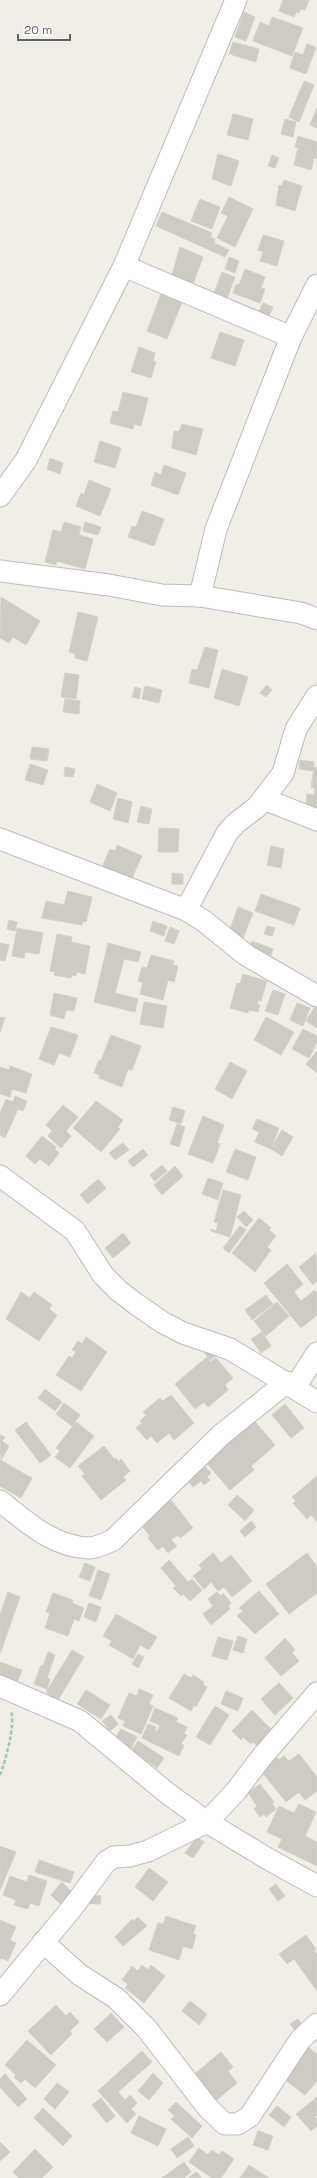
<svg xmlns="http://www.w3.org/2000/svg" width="317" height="2178" viewBox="0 0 317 2178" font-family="'Space Grotesk',sans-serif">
<rect width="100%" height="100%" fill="#f1eee7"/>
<g fill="#cecbc5" stroke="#d7d0c4">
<path d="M283,0H309L305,10L301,9L299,13L296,12L294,17L279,11Z"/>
<path d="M244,12L255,17L246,41L235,37Z"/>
<path d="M272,17L303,28L292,56L253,41L260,22L269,26Z"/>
<path d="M233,42L259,49L256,62L229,54Z"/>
<path d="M307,44L316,47L306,74L290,68L295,52L303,55Z"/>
<path d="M304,81L314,85L299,122L289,117Z"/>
<path d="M317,108V128L310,125Z"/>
<path d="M233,114L253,119L248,140L227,135Z"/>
<path d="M285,119L296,122L293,137L281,134Z"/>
<path d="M298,136L317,142V159L314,158L311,170L294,165L298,148L295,147Z"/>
<path d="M218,154L239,161L231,186L212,179Z"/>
<path d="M272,155L279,158L275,168L268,166Z"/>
<path d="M284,180L302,186L295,211L276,205L279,185L282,186Z"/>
<path d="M229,197L253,209L235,247L217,238L228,216L221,213Z"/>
<path d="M200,199L220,207L212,229L191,221Z"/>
<path d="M162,212L212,233L210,237L215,239L214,243L229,250L225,257L156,226Z"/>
<path d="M263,235L284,241L277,266L260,261L263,252L258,250Z"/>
<path d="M180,247L203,257L193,284L172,275Z"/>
<path d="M229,257L239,261L235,273L225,269Z"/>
<path d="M245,269L265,277L261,288L265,289L260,303L233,293L236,284L239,285Z"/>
<path d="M222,272L235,277L224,306L211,301Z"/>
<path d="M161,294L182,302L167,339L147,331Z"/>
<path d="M263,303L273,307L268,318L258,314Z"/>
<path d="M220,332L244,340L235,366L211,358Z"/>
<path d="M139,347L155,353L153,361L156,362L151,378L131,372Z"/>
<path d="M123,392L148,398L141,426L134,424L133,429L110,423L113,411L118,412Z"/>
<path d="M182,424L203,429L196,455L172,448L174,431L179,432Z"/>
<path d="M100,441L121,448L115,468L94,462Z"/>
<path d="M50,458L63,463L60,474L47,469Z"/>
<path d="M164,465L186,473L178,495L151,485L155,472L161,475Z"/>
<path d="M89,480L111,489L100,516L76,506L81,493L84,495Z"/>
<path d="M142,511L164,519L154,546L128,537L132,526L136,527Z"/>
<path d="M64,522L81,527L79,535L93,539L85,569L57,561L56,565L45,562L53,530L61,532Z"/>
<path d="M85,522L101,527L98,535L83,531Z"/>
<path d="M1,597L40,621L26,645L13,637L9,643L0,638Z"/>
<path d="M78,612L98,617L87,661L75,658V654L69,652Z"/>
<path d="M205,647L218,650L209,688L189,683L192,669L197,670Z"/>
<path d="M222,669L248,677L239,706L214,698Z"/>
<path d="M65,673L79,675L76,699L61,697Z"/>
<path d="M267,685L272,690L266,697L260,693Z"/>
<path d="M145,686L162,690L159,703L142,699Z"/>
<path d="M135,687L141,689L139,699L132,697Z"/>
<path d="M65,699L80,701L79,714L63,712Z"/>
<path d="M32,747L49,749L47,761L30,759Z"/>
<path d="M300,760L314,762L313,771L299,769Z"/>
<path d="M30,764L48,770L43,785L25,780Z"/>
<path d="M65,767L75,769L73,777L64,776Z"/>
<path d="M314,767L317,768V808L306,806L307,794L314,795L315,788H311Z"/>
<path d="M97,784L117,793L110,811L90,802Z"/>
<path d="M118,798L132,802L128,823L113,819Z"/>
<path d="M141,806L152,809L149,824L137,822Z"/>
<path d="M159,828L179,829L178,852H158Z"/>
<path d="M117,845L142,856L131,880L102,867L110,849L115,851Z"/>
<path d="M271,846L284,849L281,868L267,865Z"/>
<path d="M172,873L183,874V884H172Z"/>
<path d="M68,891L92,897L86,922L83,921L82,925L42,918L46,901L64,905Z"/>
<path d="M261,894L300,908L294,925L255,911Z"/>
<path d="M238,907L253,913L243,938L229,932Z"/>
<path d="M9,920L17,922L15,931L7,929Z"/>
<path d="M153,921L167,926L164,936L150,931Z"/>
<path d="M267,926L275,928L272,936L264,934Z"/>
<path d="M170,927L179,931L174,944L165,941Z"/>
<path d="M17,928L43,933L39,954L25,952L24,958L12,956Z"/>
<path d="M57,934L72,937L71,942L90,946L85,974L77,972L76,976L72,975L71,978L54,975L55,972L50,971Z"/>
<path d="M252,941L273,949L269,960L248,952Z"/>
<path d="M0,943L9,945L5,961L0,960Z"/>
<path d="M108,943L141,952L138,962L124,959L115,993L138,999L135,1012L94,1002Z"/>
<path d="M151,955L174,961L173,965L178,966L174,982L168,980L163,1000L140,994L143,983L138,981L142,967L147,968Z"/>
<path d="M243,974L267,981L261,1001L258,1000L257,1004L260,1005L258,1012L249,1010L248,1013L230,1008L237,983L240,984Z"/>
<path d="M273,990L285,994L278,1015L265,1011Z"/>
<path d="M54,993L77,998L74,1011L66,1010L64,1019L50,1015Z"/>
<path d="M144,1002L167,1006L163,1028L140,1024Z"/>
<path d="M297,1003L310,1008L303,1026L290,1020Z"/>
<path d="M317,1003V1028L306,1021Z"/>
<path d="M0,1017L5,1018L0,1032Z"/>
<path d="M266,1017L294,1032L281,1055L254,1040Z"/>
<path d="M51,1027L78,1035L70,1057L59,1053L54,1065L39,1059Z"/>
<path d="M303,1029L317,1036V1042L309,1058L292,1049Z"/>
<path d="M111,1035L141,1046L132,1070L128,1069L122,1087L99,1078L100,1075L94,1073L99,1060L101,1061Z"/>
<path d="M317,1051V1073L306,1064Z"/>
<path d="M230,1062L247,1071L232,1099L215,1089Z"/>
<path d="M10,1066L32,1074L26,1093L12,1089L10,1097L0,1094V1067L9,1070Z"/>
<path d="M15,1096L27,1101L23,1111L18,1109L5,1138L0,1135V1113L6,1099L13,1102Z"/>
<path d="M96,1101L123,1120L118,1127L120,1129L101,1152L73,1128Z"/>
<path d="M63,1105L78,1117L66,1131L71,1136L61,1148L48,1136L52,1131L46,1125Z"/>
<path d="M173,1107L185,1111L181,1124L169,1120Z"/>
<path d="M203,1116L224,1125L217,1143L220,1144L213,1163L188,1154Z"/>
<path d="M257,1119L279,1128L271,1149L255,1142L259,1132L252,1129Z"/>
<path d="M177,1124L185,1127L179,1147L170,1144Z"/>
<path d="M282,1130L293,1137L282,1156L271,1149Z"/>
<path d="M42,1136L56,1147L55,1149L59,1153L49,1166L40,1159L35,1164L26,1156Z"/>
<path d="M123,1143L129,1150L115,1160L109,1153Z"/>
<path d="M143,1149L148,1155L133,1167L128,1161Z"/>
<path d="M235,1149L256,1157L248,1180L226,1172Z"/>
<path d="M162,1165L167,1171L155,1181L150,1175Z"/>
<path d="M175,1166L183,1176L162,1195L154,1185Z"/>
<path d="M208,1178L223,1183L218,1200L202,1194Z"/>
<path d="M98,1179L106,1188L88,1204L80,1195Z"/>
<path d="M223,1190L241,1195L230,1237L211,1231V1229L216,1231L218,1223L214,1222Z"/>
<path d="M244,1211L253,1220L246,1227L237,1217Z"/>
<path d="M259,1218L271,1228L269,1230L276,1236L267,1247L271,1250L255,1272L232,1253Z"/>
<path d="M240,1226L246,1230L229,1253L223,1248Z"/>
<path d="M123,1233L131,1243L113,1258L105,1248Z"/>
<path d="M316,1253L317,1281L313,1285L299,1267Z"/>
<path d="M287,1264L303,1284L294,1292L301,1301L315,1290L317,1293V1315L301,1328L264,1283Z"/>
<path d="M21,1292L30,1298L34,1292L52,1305L49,1309L57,1315L39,1341L6,1319Z"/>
<path d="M266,1295L273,1304L252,1320L245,1310Z"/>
<path d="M277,1302L289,1316L266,1336L254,1321Z"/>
<path d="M262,1332L271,1346L261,1353L251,1339Z"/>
<path d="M86,1337L107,1352L81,1391L56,1375L69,1356L72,1358L76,1352L72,1350L78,1341L82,1344Z"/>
<path d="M211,1347L218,1354L210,1360L204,1352Z"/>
<path d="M207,1357L210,1362L216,1358L233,1378L225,1385L228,1390L208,1407L204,1402L195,1409L175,1384Z"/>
<path d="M45,1389L62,1402L55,1411L38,1398Z"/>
<path d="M171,1395L194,1423L174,1440L169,1433L157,1443L151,1436L147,1440L136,1428L142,1423L140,1421L146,1415L143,1412L160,1398L163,1401Z"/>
<path d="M64,1403L80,1415L72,1426L56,1414Z"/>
<path d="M285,1404L304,1428L291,1438L272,1415Z"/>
<path d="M251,1417L275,1445L251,1466L254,1470L230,1490L203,1459Z"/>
<path d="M26,1422L51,1455L40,1463L15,1430Z"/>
<path d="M76,1422L94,1436L70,1468L55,1457L60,1451L56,1448Z"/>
<path d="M0,1435L5,1437L2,1441L9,1446L1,1460Z"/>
<path d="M104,1446L114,1459L116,1458L119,1462L121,1459L130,1471L123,1477L126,1480L101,1500L82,1476L85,1474L78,1466Z"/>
<path d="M0,1460L32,1478L21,1498L0,1486Z"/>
<path d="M202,1463L211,1473L207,1477L210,1480L204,1485L201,1481L193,1487L185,1478Z"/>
<path d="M317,1476V1522L311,1515L307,1519L293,1503L296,1501L292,1497Z"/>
<path d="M237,1495L254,1510L245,1521L228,1505Z"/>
<path d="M171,1500L193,1528L180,1538L178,1535L171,1540L177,1546L168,1553L163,1546L158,1550L148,1538L150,1536L142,1526L150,1520L148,1518Z"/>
<path d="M251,1521L256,1527L245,1537L240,1531Z"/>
<path d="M213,1553L221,1563L231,1555L252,1581L232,1597L224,1587L218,1591L211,1582L204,1589L193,1576L202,1569L199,1565Z"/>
<path d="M307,1553L317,1567V1593L289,1614L266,1584Z"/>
<path d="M169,1560L188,1582L192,1579L202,1590L190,1601L183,1594L181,1596L173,1588L176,1586L161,1568Z"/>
<path d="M85,1563L95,1567L90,1581L79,1577Z"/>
<path d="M98,1570L110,1574L101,1600L89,1596Z"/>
<path d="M259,1591L279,1614L255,1634L237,1616L243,1611L239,1608Z"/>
<path d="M8,1592L20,1597L0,1654V1615Z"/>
<path d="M217,1592L221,1596L223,1593L231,1603L228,1606L230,1609L211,1625L203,1614L213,1606L208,1599Z"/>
<path d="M53,1593L73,1600L72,1603L84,1608L79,1621L74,1619L68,1636L45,1628L50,1613L46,1612Z"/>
<path d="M89,1603L101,1607L96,1622L84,1617Z"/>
<path d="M116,1614L157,1637L149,1650L140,1645L133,1659L109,1645L112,1641L103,1636Z"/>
<path d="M238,1636L247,1639L243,1653L233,1650Z"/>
<path d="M218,1637L233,1641L227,1660L212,1656Z"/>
<path d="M285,1638L295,1650L292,1653L299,1661L281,1676L265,1658Z"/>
<path d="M72,1650L84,1657L58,1700L46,1692Z"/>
<path d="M48,1652L55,1655L47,1678L50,1679L47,1689L34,1684L41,1665L43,1666Z"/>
<path d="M138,1654L144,1657L138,1668L132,1664Z"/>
<path d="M0,1662L22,1670L17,1683L0,1677Z"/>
<path d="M184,1674L191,1678L193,1675L204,1682L203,1685L207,1687L196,1707L194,1705L191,1711L169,1698Z"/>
<path d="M279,1683L293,1698L275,1715L261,1699Z"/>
<path d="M139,1689L153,1695L149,1704L153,1706L141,1734L123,1726L125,1721L118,1718L129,1693L137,1696Z"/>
<path d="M86,1690L110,1705L101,1719L77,1704Z"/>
<path d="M226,1691L243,1698L238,1711L221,1704Z"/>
<path d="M215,1706L229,1715L210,1745L196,1737Z"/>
<path d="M155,1708L178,1718L176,1722L187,1727L184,1734L187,1735L181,1744L184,1745L179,1756L142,1738L148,1724L156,1727L155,1731L157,1732L160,1725L150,1721Z"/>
<path d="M252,1710L272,1730L257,1746L253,1742L251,1744L243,1737L241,1740L232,1731Z"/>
<path d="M111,1715L118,1724L110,1731L102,1721Z"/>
<path d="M121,1729L137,1737L131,1749L114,1740Z"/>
<path d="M138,1741L164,1758L157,1768L132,1750Z"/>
<path d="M274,1753L279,1760L284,1756L289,1761L299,1754L317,1777V1791L305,1800L299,1792L286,1802L257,1766Z"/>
<path d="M260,1784L274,1802L272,1804L276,1809L266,1817L264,1814L260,1817L254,1809L257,1806L248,1793Z"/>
<path d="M299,1804L316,1812L305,1836L317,1842V1866L278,1847L282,1839L267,1832L279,1806L294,1813Z"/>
<path d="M197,1837L204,1842L193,1858L185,1853Z"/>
<path d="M0,1846L16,1852L0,1890Z"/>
<path d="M39,1860L74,1872L70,1883L35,1872Z"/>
<path d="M149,1868L168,1882L153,1901L135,1887Z"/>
<path d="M29,1875L47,1881L39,1906L30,1903L28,1909L14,1905L16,1900L3,1895L10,1876L27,1882Z"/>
<path d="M62,1882L71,1891L60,1904L51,1895Z"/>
<path d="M276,1884L285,1896L278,1901L269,1889Z"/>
<path d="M84,1895L101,1896L100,1904L84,1903Z"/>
<path d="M166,1916L196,1926L193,1934L196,1935L192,1949L183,1946L179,1960L149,1950L158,1923L163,1924Z"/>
<path d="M138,1917L147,1926L123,1946L115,1937L132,1919L134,1921Z"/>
<path d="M0,1920L16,1927L10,1940L16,1943L8,1961L1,1958L0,1960Z"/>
<path d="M306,1935L316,1949L314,1950L317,1954V1991L294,1959L287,1964L279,1954Z"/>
<path d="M142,1965L148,1970L151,1965L165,1976L144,2003L125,1988L128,1984L122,1980L132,1966L138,1971Z"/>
<path d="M190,2001L207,2014L199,2025L182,2011Z"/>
<path d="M56,2005L66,2016L70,2012L79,2022L70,2031L72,2034L51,2055L28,2031Z"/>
<path d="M111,2013L124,2027L107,2042L94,2029Z"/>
<path d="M298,2019L303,2026L296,2032L290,2024Z"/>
<path d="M27,2040L56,2065L35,2088L25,2079L21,2083L14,2077L16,2075L5,2065Z"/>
<path d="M307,2046L317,2054V2081L305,2095L283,2078Z"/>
<path d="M142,2051L152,2062L118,2092L125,2100L130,2095L137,2103L131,2109L136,2114L127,2123L98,2091Z"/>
<path d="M221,2052L233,2067L228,2071L237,2083L213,2103L191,2077Z"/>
<path d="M153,2073L163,2083L149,2100L138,2091Z"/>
<path d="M5,2074L27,2099L18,2107L0,2087V2079Z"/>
<path d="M57,2083L69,2092L55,2109L44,2099Z"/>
<path d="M317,2097V2115L315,2117L317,2120V2126L311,2131L296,2114Z"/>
<path d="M101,2098L115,2116L107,2123L92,2105Z"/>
<path d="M176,2102L202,2126L192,2138L171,2119L175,2116L168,2110Z"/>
<path d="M277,2106L291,2117L284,2127L269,2115Z"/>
<path d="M43,2108L72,2136L63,2146L34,2118Z"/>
<path d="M139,2116L166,2129L158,2146L131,2133Z"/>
<path d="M258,2131L273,2136L268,2150L253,2145Z"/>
<path d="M188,2137L194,2146L177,2158L171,2149Z"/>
<path d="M0,2142L10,2152L0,2161Z"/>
<path d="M199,2148L208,2155L212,2150L219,2155L222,2151L234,2159L221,2178H212L189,2162Z"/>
<path d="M35,2149L53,2167L42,2178H19L13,2172Z"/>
<path d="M184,2162L191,2172L184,2178H162Z"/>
<path d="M249,2165L269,2178H240Z"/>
<path d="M197,2172L201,2178H190L189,2177Z"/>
</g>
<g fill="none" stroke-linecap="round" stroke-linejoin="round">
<defs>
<g id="minor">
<path d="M124,266L291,337"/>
<path d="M0,496L26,460L124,266L236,0"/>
<path d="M0,571L109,585L162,595L200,596L301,613L317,619"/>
<path d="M200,596L216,529L291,337L317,285"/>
<path d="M264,799L317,820"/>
<path d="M0,839L186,910L204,921L246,955L317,996"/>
<path d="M186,910L227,833L236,823L257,807L283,773L296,729L317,696"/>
<path d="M0,1176L75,1231L103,1275L119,1291L136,1304L162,1322L183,1333L230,1349L317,1402"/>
<path d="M295,1387L317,1353"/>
<path d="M0,1501C27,1522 53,1547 89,1548C97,1548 106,1543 113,1540L221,1435L287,1382"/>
<path d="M0,1686L80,1721L167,1793L207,1822L268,1859L317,1886"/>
<path d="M43,1942L80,1975L116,1998L147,2029L208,2108L225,2124H238L250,2116L300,2040L317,2024"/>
<path d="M0,1995L72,1908L106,1862L114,1857L130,1856L148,1851L207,1822L236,1791L261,1758L317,1693"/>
</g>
</defs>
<use href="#minor" stroke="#b9bcc1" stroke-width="23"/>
<path stroke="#9acca7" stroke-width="2.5" stroke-dasharray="4 2" stroke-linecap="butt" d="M0,1775C5,1763 16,1723 11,1712"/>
<use href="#minor" stroke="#fff" stroke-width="21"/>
</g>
<path d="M18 34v6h52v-6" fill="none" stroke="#5e6368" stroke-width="2"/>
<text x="24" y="34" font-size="12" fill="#5e6368" stroke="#ffffff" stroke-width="3" paint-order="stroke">20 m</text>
</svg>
